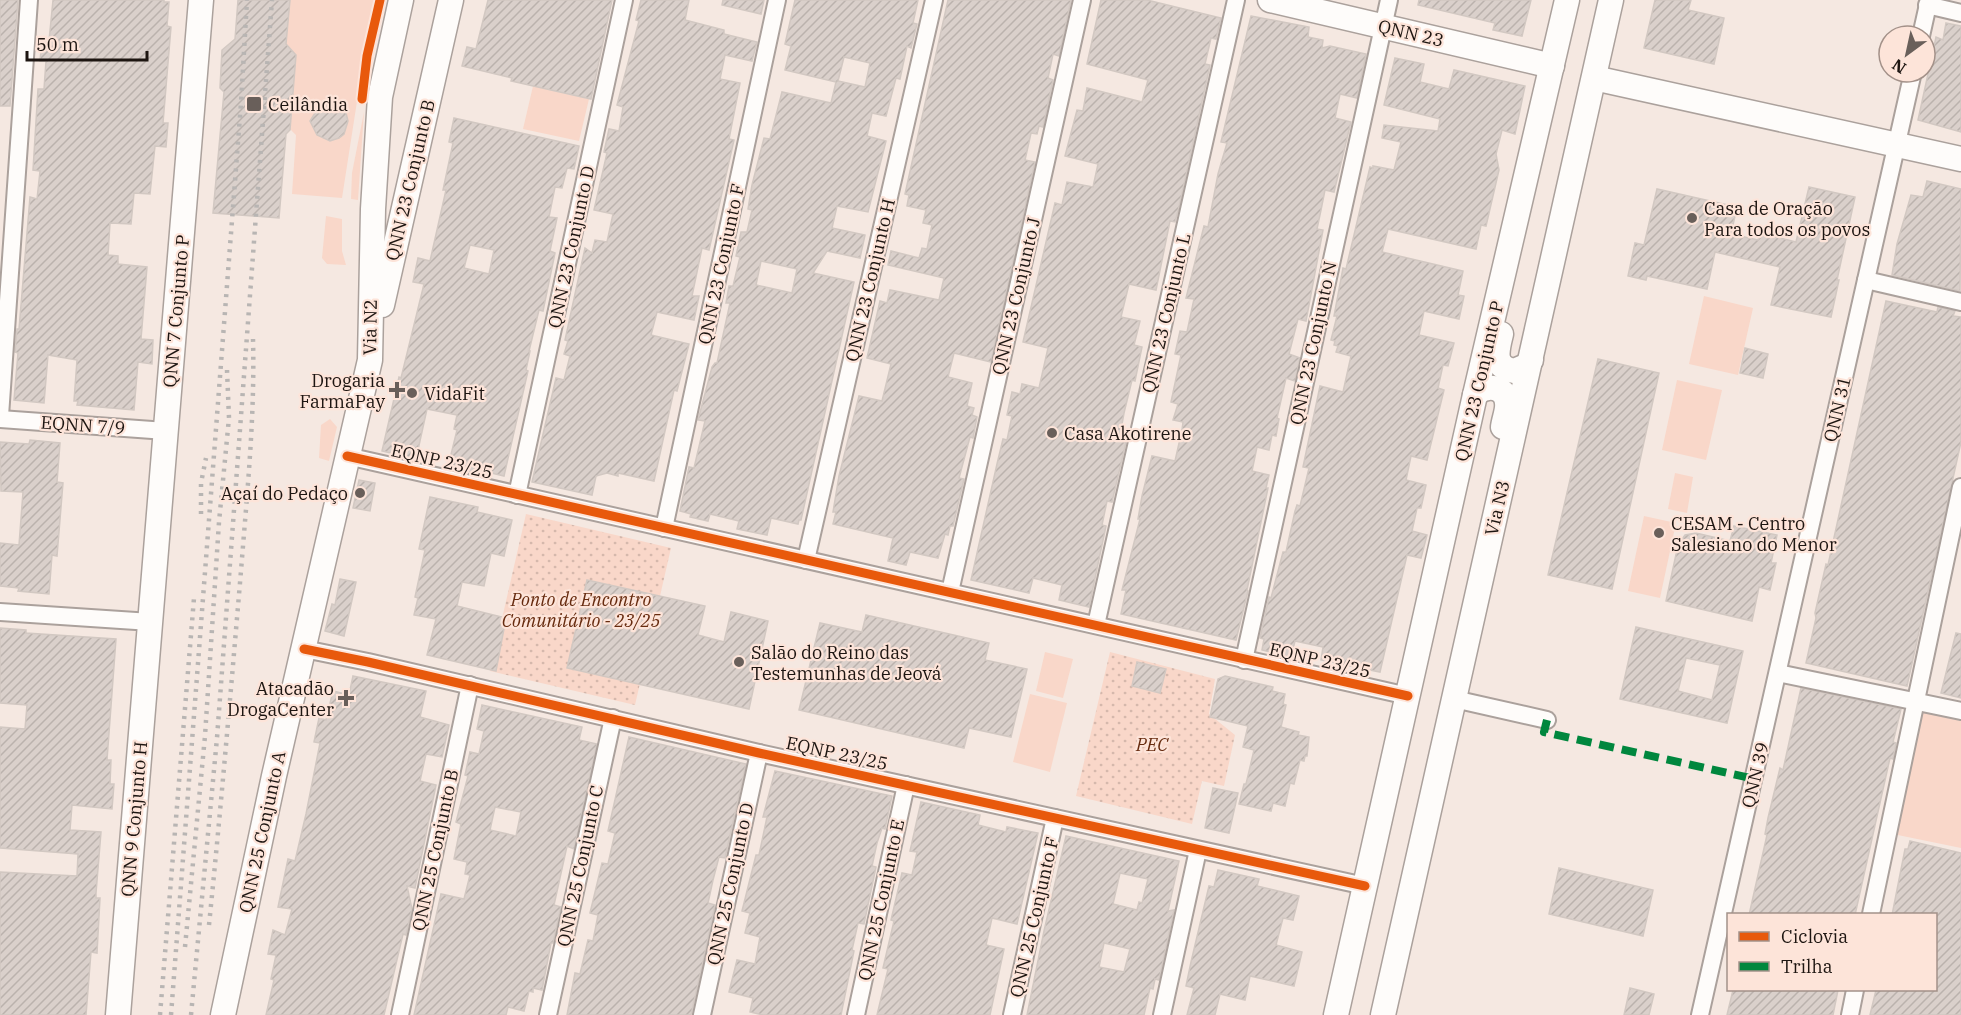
<svg xmlns="http://www.w3.org/2000/svg" width="1961" height="1015" viewBox="0 0 1961 1015" font-family="'IBM Plex Serif',serif">
<defs>
<pattern id="park-dots" width="8" height="8" patternUnits="userSpaceOnUse" patternTransform="scale(1.5)"><rect width="8" height="8" fill="#f9d7c9"/><path d="M2 2h.1M6 6h.1" fill="none" stroke="#d5b8ac" stroke-width="1.8" stroke-linecap="round"/></pattern>
<pattern id="building-hatch" width="6" height="6" patternUnits="userSpaceOnUse" patternTransform="scale(1.5)"><rect width="6" height="6" fill="#dad0cb"/><path d="M-1 1l2-2M0 6l6-6M5 7l2-2" fill="none" stroke="#bbb2ad"/></pattern>
</defs>
<rect width="100%" height="100%" fill="#f5e8e1"/>
<g fill="#f9d7c9">
<path d="M288,0H376L365,50L342,198L292,194L296,135L291,130H288L284,45Z"/>
<path d="M533,86L589,99L579,141L523,129Z"/>
<path d="M364,112L358,200L351,199L352,173Z"/>
<path d="M326,216L342,219V251L346,265L327,264L322,258Z"/>
<path d="M1704,296L1753,308L1738,375L1689,364Z"/>
<path d="M1677,380L1722,390L1706,460L1662,450Z"/>
<path d="M330,419L337,427L329,461L319,458L321,425Z"/>
<path d="M1675,473L1693,477L1687,513L1668,509Z"/>
<path d="M1644,516L1676,523L1660,598L1628,591Z"/>
<path d="M1045,652L1073,659L1063,698L1036,691Z"/>
<path d="M1030,694L1067,703L1050,772L1013,762Z"/>
<path d="M1917,711L1961,721V848L1888,833Z"/>
</g>
<g fill="url(#park-dots)">
<path d="M526,514L671,548L635,705L490,671Z"/>
<path d="M1110,652L1215,679L1209,714L1235,735L1224,786L1202,781L1192,824L1076,796Z"/>
</g>
<g fill="url(#building-hatch)" stroke="#d2c8c2" stroke-width="1.5" fill-rule="evenodd">
<path d="M0,0H18L10,106H0Z"/>
<path d="M53,0H164V2H169L167,26L171,27L163,123H168L166,147L155,146L150,194L134,193L131,224L110,223L108,255L118,256V264L147,267L141,339L153,340L152,364L138,362L134,410L77,405L78,401H74L77,360L48,355L44,403L14,400L18,353L15,352L17,329H19L30,197L37,199L40,171L33,170L38,89H44L46,61H40L42,40L49,41Z"/>
<path d="M238,0H290L286,44L296,55L290,130L286,134L279,218L213,213L224,92L220,88L222,50L235,39Z"/>
<path d="M488,0H612L591,99L511,81L512,78L462,66L467,47L476,49Z"/>
<path d="M641,0H689L685,20L724,30V34L757,42L752,61L725,55L720,79L740,83L729,139L734,140L709,250L702,248L692,296H699L694,320L657,312L651,335L689,344L677,391L674,390L654,481L618,473V476L607,473L596,476L592,495L532,482L556,378L564,380L570,356L564,354L568,341L565,340L585,248L592,253L595,240L607,242L613,214L594,210L607,153L604,152L609,129L619,131L623,107L617,105L639,21L636,20Z"/>
<path d="M723,0H764L761,14L722,5Z"/>
<path d="M795,0H918L913,23L917,24L911,48L907,46L900,79L896,78L886,116L872,113L867,136L886,141L868,212L837,206L832,228L865,235L860,258L827,251L813,273L854,282L801,520H799L798,524L771,518L767,535L737,529L739,521L710,514L708,521L690,517L691,514L680,511L689,467L694,468L705,421L698,420L712,367L715,363H717L730,303H726L729,286H733L740,257L736,256L741,232H747L752,210L748,209L752,185L764,138L770,139L782,92L831,103L836,82L785,70L791,46L785,44ZM844,57L870,63L865,87L838,81ZM761,261L797,269L792,293L756,285Z"/>
<path d="M948,0H1071L1059,56L1053,54L1048,78L1053,80L1043,127L1039,126L1037,134L1031,133L1025,160L1035,162L991,362L954,353L948,377L972,383L967,406L974,408L972,415L977,417L973,438L970,437L959,478L964,479L953,526H950L948,535L945,534L938,558L910,552L906,565L888,561L893,538L833,524L836,512H833L839,476L859,396L882,401L891,364L867,358L880,301L887,303L890,290L939,300L944,278L888,265L891,251L919,258L922,248L927,249L932,225L923,223L926,210L907,206L909,195L905,194Z"/>
<path d="M1101,0H1147L1221,18L1216,39L1211,38L1205,64L1210,65L1179,207L1175,222L1170,221L1156,290L1129,284L1121,317L1140,321L1134,345L1142,347L1135,381L1132,380L1124,413L1119,441L1126,442L1112,502L1107,501L1102,525L1106,526L1089,607L1059,600L1062,585L1033,578L1029,593L971,580L997,464L1003,439L1007,440L1012,416L1007,415L1012,392L1020,394L1022,384L1039,388L1048,348L1023,342L1055,203L1062,205L1067,182L1093,187L1098,164L1065,156L1077,110L1083,111L1087,88L1142,102L1148,80L1087,64Z"/>
<path d="M1419,0H1531L1522,36L1493,30L1495,23L1418,5Z"/>
<path d="M1655,0H1691L1688,10L1724,18L1714,64L1644,48Z"/>
<path d="M1251,16L1309,27L1308,37L1323,40L1322,48L1330,46L1366,54L1357,98L1340,94L1335,118L1351,122L1334,192L1325,190L1321,210L1317,229L1323,230L1306,321L1298,319L1289,354L1300,358L1295,381L1286,378L1277,418L1279,419L1276,436L1272,435L1269,450L1257,447L1252,471L1269,475L1266,488H1268L1247,590L1248,591L1236,640L1121,614L1126,590H1122L1140,519H1138L1142,496L1152,456L1175,461L1182,430L1183,422L1173,420L1178,404L1171,402L1181,355L1175,354L1180,331L1187,332L1194,299L1186,298L1204,226L1208,227L1218,174L1227,143L1221,142Z"/>
<path d="M1946,23L1961,26V132L1918,120L1936,37L1943,40Z"/>
<path d="M1395,58L1424,64L1420,82L1449,89L1454,70L1525,86L1515,134L1502,130L1496,154L1499,170L1486,226L1481,225L1476,249L1388,229L1382,252L1463,271L1458,295L1464,296L1459,319L1424,311L1419,335L1454,343L1448,366L1443,365L1438,388L1444,390L1427,460L1411,456L1406,480L1426,485L1421,508H1417L1412,531L1427,535L1421,558L1407,555L1380,672L1321,660L1323,647L1295,641L1291,657L1262,650L1264,639L1260,638L1269,597L1271,598L1283,552H1286L1295,511L1297,505L1300,506L1309,468L1303,467L1320,386L1343,392L1351,356L1336,352L1338,346L1334,345L1335,341L1331,340L1337,316H1334L1343,268L1346,269L1370,167L1373,168V166L1394,170L1401,142L1382,138L1384,125L1438,131L1440,119L1384,105Z"/>
<path d="M328,104L340,108L346,113L348,121L344,134L339,138L330,141L317,135L310,121L318,108Z"/>
<path d="M454,118L579,146L574,169L567,168L562,188L555,187L549,217L557,218L550,251L555,253L543,311L539,310L529,351H530L526,370L528,371L504,476L475,469L474,473L448,467L457,430L454,429L457,415L427,409L416,459L382,451L399,377L401,378L424,284L413,282L418,258L430,261L446,190H443L453,143L449,142ZM470,245L494,250L489,274L464,268Z"/>
<path d="M1927,181L1961,189L1960,291L1892,275L1897,244L1911,195L1923,197Z"/>
<path d="M1809,187L1855,197L1837,280H1839L1831,317L1771,305L1780,267L1715,252L1707,289L1647,276L1646,280L1628,276L1635,243L1644,245L1657,189L1737,207L1731,234L1758,240L1760,233L1796,242Z"/>
<path d="M1886,301L1937,312L1938,307L1955,311L1953,316L1961,317V442L1907,686L1806,663L1816,618L1815,613L1826,564L1828,565Z"/>
<path d="M1745,348L1768,354L1763,378L1740,373Z"/>
<path d="M1598,359L1659,373L1612,589L1548,575Z"/>
<path d="M30,440L60,443L57,482L63,483L62,495L57,556L52,555L49,594L18,591L19,588L0,586V543L19,545L23,492L1,491L0,442L29,444Z"/>
<path d="M359,480L375,483L370,511L353,508Z"/>
<path d="M430,497L478,507L477,512L512,520L504,556L491,553L484,586L462,582L457,606L506,618L496,671L427,655L436,619L414,615L418,598L415,597L425,550L419,549Z"/>
<path d="M1734,526L1777,535L1771,563H1776L1770,590L1759,587L1752,621L1666,601L1678,545L1685,535L1696,533L1730,541Z"/>
<path d="M340,579L356,582L344,636L325,631L332,604L335,605Z"/>
<path d="M587,580L705,606L698,635L724,642L731,612L768,621L749,709L567,668Z"/>
<path d="M866,615L989,643L985,660L1027,669L1011,737L969,728L964,748L799,710L820,623L862,632Z"/>
<path d="M1636,627L1743,651L1727,723L1620,699ZM1686,658L1720,665L1712,700L1678,691Z"/>
<path d="M0,628L26,630V633L116,639L107,760H111L110,784H114L112,809L72,805L70,830L101,832L96,893V898H100L97,953L91,952L86,1015H0V872L77,876L78,854L0,848V727L25,729L27,705L0,703Z"/>
<path d="M1956,633L1961,634V698L1941,693Z"/>
<path d="M1137,662L1166,669L1160,693L1132,686Z"/>
<path d="M353,676L426,691L420,717L449,725L442,757L426,754L420,781L436,785L415,888L407,886L412,909L406,935L403,934L384,1015H266L274,980L271,979L276,955L268,954L273,930L285,935L292,909L278,907L288,859L295,861L306,814L320,743L314,742L319,718L326,720L333,691L349,695Z"/>
<path d="M1225,676L1273,687L1272,691L1285,694L1283,704L1286,705L1281,727L1299,732L1298,735L1309,737L1307,756H1305L1304,761L1300,760L1294,784L1290,783L1285,806L1273,803L1271,811L1239,804L1244,784H1246L1254,750L1243,747L1248,726L1210,717L1218,679Z"/>
<path d="M1801,688L1901,709L1893,742L1896,743L1895,749L1893,759L1890,758L1855,915H1749L1767,835L1765,834L1768,818L1780,768L1783,770Z"/>
<path d="M482,705L582,727L579,740L597,744L574,849L567,846L554,905L561,907L553,943H551L542,990L533,988V992L529,991L524,1011L508,1007L506,1015H414L441,894L464,899L470,875L465,874L467,862L454,859L461,824L456,822L468,776L465,775L470,752L479,754L484,731L477,729ZM495,807L521,812L516,836L490,830Z"/>
<path d="M629,737L746,764L725,858L719,857L713,880L708,903L715,905L703,962L691,1015H567L575,973L580,974L588,940L593,941L598,915L590,913L602,863L608,864L615,833L608,831Z"/>
<path d="M775,771L892,796L885,829L882,828L877,843L872,866L876,867L864,924L858,923L852,950L854,951L841,1015H763L750,1012L753,998L729,992L737,960L755,964L760,937L745,933L750,913L742,911L756,855H759L767,817H763Z"/>
<path d="M1213,788L1238,793L1229,833L1205,828Z"/>
<path d="M921,802L980,815L978,825L1006,832L1007,827L1038,833L1017,924L992,918L986,945L1004,949L990,1015H877L888,969L883,968L894,921L891,920L902,873L912,875L917,852L910,851Z"/>
<path d="M1066,836L1179,861L1168,911L1174,910L1159,980L1155,979L1153,989L1150,988L1144,1015H1027L1044,931ZM1120,873L1148,879L1142,903L1139,902L1137,910L1113,904ZM1104,943L1130,949L1124,972L1099,967Z"/>
<path d="M1910,841L1961,853V1015H1870L1876,990H1935V915H1892L1905,849H1908Z"/>
<path d="M1559,868L1653,890L1643,936L1549,914Z"/>
<path d="M1218,870L1259,879L1257,886L1299,896L1293,920L1283,918L1276,945L1302,952L1294,986L1250,976L1245,1000L1220,994L1215,1015H1187L1194,988L1186,986L1191,962L1209,886L1214,887Z"/>
<path d="M1630,988L1654,994L1649,1015H1624Z"/>
<path d="M1733,990H1838L1833,1015H1727Z"/>
</g>
<g fill="none" stroke-linecap="round" stroke-linejoin="round">
<defs>
<g id="street">
<path d="M1927,5L1961,13"/>
<path d="M1921,36L1929,0"/>
<path d="M1866,280L1961,302"/>
<path d="M0,416L29,0"/>
<path d="M0,419L166,431"/>
<path d="M347,456L1408,696"/>
<path d="M517,495L624,0"/>
<path d="M664,528L777,0"/>
<path d="M806,560L934,0"/>
<path d="M950,592L1082,0"/>
<path d="M0,612L151,622"/>
<path d="M1096,625L1236,0"/>
<path d="M304,649L368,662L759,753L1365,886"/>
<path d="M1244,660L1389,0"/>
<path d="M1778,673L1961,711"/>
<path d="M1454,699L1547,720"/>
<path d="M1871,914L1961,487"/>
<path d="M400,1015L470,685"/>
<path d="M548,1015L613,718"/>
<path d="M702,1015L759,753"/>
<path d="M856,1015L906,785"/>
<path d="M1012,1015L1055,818"/>
<path d="M1162,1015L1198,850"/>
<path d="M1700,1015L1913,72"/>
<path d="M1850,1015L1855,990"/>
</g>
<g id="secondary">
<path d="M1270,0L1552,66"/>
<path d="M1594,78L1961,159"/>
<path d="M382,305L451,0"/>
<path d="M1501,334C1497,350 1492,367 1514,371L1526,366L1531,360"/>
<path d="M1475,395C1485,384 1506,385 1507,403C1508,410 1504,419 1503,427"/>
<path d="M118,1015L201,0"/>
<path d="M223,1015L274,776L370,360L373,209L380,97L401,0"/>
<path d="M1336,1015L1475,395L1567,0"/>
<path d="M1383,1015L1611,0"/>
</g>
</defs>
<use href="#street" stroke="#aba19c" stroke-width="20"/>
<use href="#secondary" stroke="#aba19c" stroke-width="27"/>
<use href="#street" stroke="#fefcfa" stroke-width="16"/>
<use href="#secondary" stroke="#fefcfa" stroke-width="24"/>
<g stroke="#b8b5b3" stroke-width="4.5" stroke-dasharray="3 6" stroke-linecap="butt">
<path d="M201,514V483L206,458"/>
<path d="M209,925C221,807 231,689 241,571C247,494 255,416 253,339"/>
<path d="M185,947L205,736L219,522L229,418L227,370"/>
<path d="M160,1015L194,598"/>
<path d="M171,1015L241,103L247,0"/>
<path d="M191,1015L217,738L272,0"/>
</g>
<path stroke="#00873e" stroke-width="8" stroke-dasharray="15 8" stroke-linecap="butt" d="M1547,720L1544,732L1755,779"/>
<defs>
<g id="cycleway">
<path d="M362,99L367,56L380,0"/>
<path d="M347,456L1408,696"/>
<path d="M304,649L368,662L759,753L1365,886"/>
</g>
</defs>
<use href="#cycleway" stroke="#fde4d9" stroke-width="13"/>
<use href="#cycleway" stroke="#e8590c" stroke-width="9"/>
</g>
<g fill="#695f5a" stroke="#fde4d9" stroke-width="2">
<rect x="246" y="96" width="16" height="16" rx="3"/>
<circle cx="1692" cy="218" r="6"/>
<path d="M394 381h6v6h6v6h-6v6h-6v-6h-6v-6h6z"/>
<circle cx="412" cy="393" r="6"/>
<circle cx="1052" cy="433" r="6"/>
<circle cx="360" cy="493" r="6"/>
<circle cx="1659" cy="533" r="6"/>
<circle cx="739" cy="662" r="6"/>
<path d="M343 689h6v6h6v6h-6v6h-6v-6h-6v-6h6z"/>
</g>
<g text-anchor="middle" dominant-baseline="central" stroke-width="4.5" stroke-linejoin="round" paint-order="stroke">
<g font-size="18" fill="#1d1511" stroke="#fde4d9">
<text transform="translate(1411 33) rotate(13)">QNN 23</text>
<text transform="translate(410 180) rotate(-77)">QNN 23 Conjunto B</text>
<text transform="translate(571 247) rotate(-78)">QNN 23 Conjunto D</text>
<text transform="translate(721 264) rotate(-78)">QNN 23 Conjunto F</text>
<text transform="translate(870 280) rotate(-77)">QNN 23 Conjunto H</text>
<text transform="translate(1016 296) rotate(-77)">QNN 23 Conjunto J</text>
<text transform="translate(176 311) rotate(-85)">QNN 7 Conjunto P</text>
<text transform="translate(1166 313) rotate(-77)">QNN 23 Conjunto L</text>
<text transform="translate(370 327) rotate(-89)">Via N2</text>
<text transform="translate(1313 343) rotate(-78)">QNN 23 Conjunto N</text>
<text transform="translate(1479 381) rotate(-77)">QNN 23 Conjunto P</text>
<text transform="translate(1837 409) rotate(-77)">QNN 31</text>
<text transform="translate(83 425) rotate(4)">EQNN 7/9</text>
<text transform="translate(442 461) rotate(13)">EQNP 23/25</text>
<text transform="translate(1497 508) rotate(-77)">Via N3</text>
<text transform="translate(1320 660) rotate(13)">EQNP 23/25</text>
<text transform="translate(837 753) rotate(12)">EQNP 23/25</text>
<text transform="translate(1755 775) rotate(-77)">QNN 39</text>
<text transform="translate(134 819) rotate(-85)">QNN 9 Conjunto H</text>
<text transform="translate(262 832) rotate(-78)">QNN 25 Conjunto A</text>
<text transform="translate(435 850) rotate(-78)">QNN 25 Conjunto B</text>
<text transform="translate(580 866) rotate(-78)">QNN 25 Conjunto C</text>
<text transform="translate(730 884) rotate(-78)">QNN 25 Conjunto D</text>
<text transform="translate(881 900) rotate(-78)">QNN 25 Conjunto E</text>
<text transform="translate(1034 917) rotate(-77)">QNN 25 Conjunto F</text>
</g>
<g font-size="18" fill="#1d1511" stroke="#fde4d9" text-anchor="start">
<text x="268" y="104">Ceilândia</text>
<text x="1704" y="208">Casa de Oração<tspan x="1704" dy="21">Para todos os povos</tspan></text>
<text x="385" y="380" text-anchor="end">Drogaria<tspan x="385" dy="21">FarmaPay</tspan></text>
<text x="424" y="393">VidaFit</text>
<text x="1064" y="433">Casa Akotirene</text>
<text x="348" y="493" text-anchor="end">Açaí do Pedaço</text>
<text x="1671" y="523">CESAM - Centro<tspan x="1671" dy="21">Salesiano do Menor</tspan></text>
<text x="751" y="652">Salão do Reino das<tspan x="751" dy="21">Testemunhas de Jeová</tspan></text>
<text x="334" y="688" text-anchor="end">Atacadão<tspan x="334" dy="21">DrogaCenter</tspan></text>
</g>
<g font-size="18" font-style="italic" fill="#672b0f" stroke="#fde4d9">
<text x="581" y="599">Ponto de Encontro<tspan x="581" dy="21">Comunitário - 23/25</tspan></text>
<text x="1152" y="744">PEC</text>
</g>
</g>
<rect x="1727" y="913" width="210" height="78" fill="#fde4d9" stroke="#a39189" stroke-width="1.5"/>
<rect x="1739" y="932" width="30" height="9" fill="#e8590c" stroke="#a39189" stroke-width="1.5"/>
<text x="1781" y="943" font-size="18" fill="#1d1511">Ciclovia</text>
<rect x="1739" y="962" width="30" height="9" fill="#00873e" stroke="#a39189" stroke-width="1.5"/>
<text x="1781" y="973" font-size="18" fill="#1d1511">Trilha</text>
<g transform="translate(1907 54) rotate(213)"><circle r="28" fill="#fde4d9" stroke="#a39189" stroke-width="1.5"/>
<path d="M0-4.5L10 22L0 15L-10 22Z" fill="#695f5a"/>
<text y="-9" font-size="16" font-weight="bold" text-anchor="middle" fill="#1d1511">N</text>
</g>
<path d="M27 51v9h120v-9" fill="none" stroke="#1d1511" stroke-width="3"/>
<text x="36" y="51" font-size="18" fill="#1d1511" stroke="#fde4d9" stroke-width="4.5" paint-order="stroke">50 m</text>
</svg>
